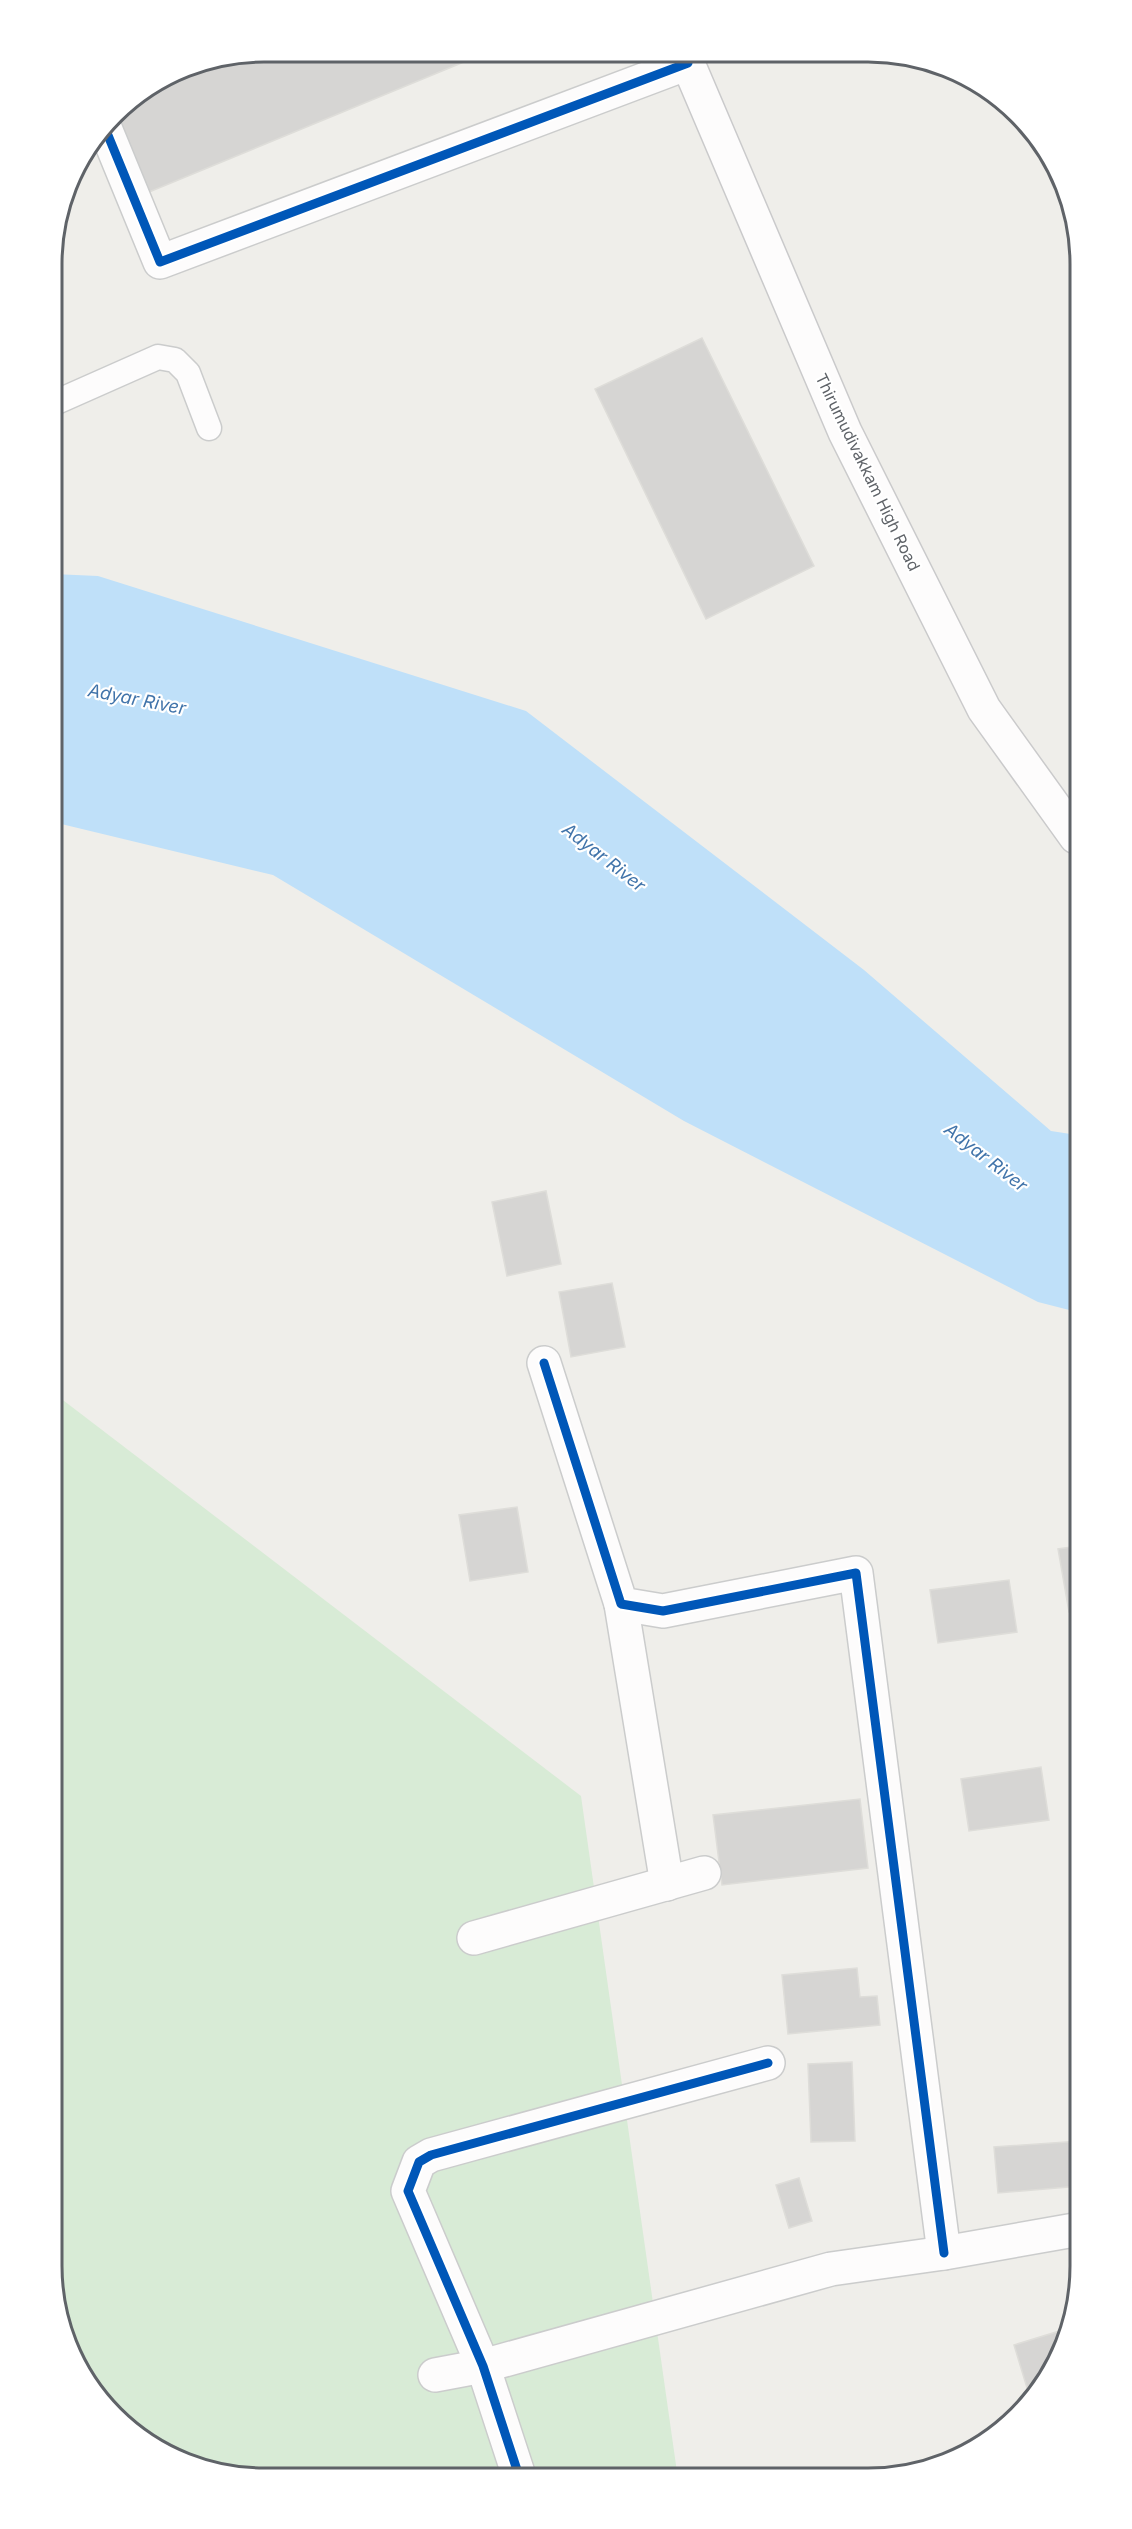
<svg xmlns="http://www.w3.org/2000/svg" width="1132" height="2529" viewBox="0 0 1132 2529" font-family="Inter,sans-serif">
<rect width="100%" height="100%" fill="#efeeea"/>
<path fill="#d8ebd6" d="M55,1394L581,1796L677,2472L222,2474L123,2425L87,2383L58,2321Z"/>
<path fill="#bfe0f9" d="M53,574L98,576L526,711L864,970L1051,1131L1077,1135V1312L1038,1302L684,1121L273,875L53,822Z"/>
<g fill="#d6d5d3" stroke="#deddd9" stroke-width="1.5">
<path d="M263,51L488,52L137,197L107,125L123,104L182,67Z"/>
<path d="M702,338L814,566L706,619L595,389Z"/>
<path d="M546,1191L561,1264L507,1276L492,1202Z"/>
<path d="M612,1283L625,1347L571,1357L559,1292Z"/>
<path d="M517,1507L528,1572L470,1581L459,1515Z"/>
<path d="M1078,1546V1611L1069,1612L1058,1549Z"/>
<path d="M1009,1580L1017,1632L938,1643L930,1590Z"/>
<path d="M1041,1767L1049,1820L969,1831L961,1779Z"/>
<path d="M860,1799L868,1868L722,1885L713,1815Z"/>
<path d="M857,1968L860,1997L877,1996L880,2025L788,2034L782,1975Z"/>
<path d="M852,2062L855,2141L811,2142L808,2064Z"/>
<path d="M1080,2141V2186L998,2193L994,2147Z"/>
<path d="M799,2178L812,2221L789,2228L776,2185Z"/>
<path d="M1066,2329L1068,2334L1065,2347L1031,2401L1014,2345Z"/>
</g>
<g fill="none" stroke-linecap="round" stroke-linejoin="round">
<defs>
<path id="service" d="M52,404L158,357L175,360L188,373L209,428"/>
<g id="minor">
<path d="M105,128L160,262L688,63"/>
<path d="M544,1363L621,1604L663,1611L856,1573L944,2253"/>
<path d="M621,1604L667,1884"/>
<path d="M474,1938L704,1873"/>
<path d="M435,2375L483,2366L831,2269L944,2253L1080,2229"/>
<path d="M518,2473L483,2366L408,2191L419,2162L431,2155L768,2063"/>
</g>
<path id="secondary" d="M684,54L845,432L984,709L1076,837"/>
</defs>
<use href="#service" stroke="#cbcccc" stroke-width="27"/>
<use href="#minor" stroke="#cbcccc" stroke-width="36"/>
<use href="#secondary" stroke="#cacacb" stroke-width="36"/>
<use href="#service" stroke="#fdfcfc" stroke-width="24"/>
<use href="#minor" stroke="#fdfcfc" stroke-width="33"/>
<use href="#secondary" stroke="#fdfcfc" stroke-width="33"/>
<defs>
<g id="cycleway">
<path d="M105,128L160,262L688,63"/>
<path d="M544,1363L621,1604L663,1611L856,1573L944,2253"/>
<path d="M518,2473L483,2366L408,2191L419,2162L431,2155L768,2063"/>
</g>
</defs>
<use href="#cycleway" stroke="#fff" stroke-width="13"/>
<use href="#cycleway" stroke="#0057b8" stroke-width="9"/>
</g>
<g text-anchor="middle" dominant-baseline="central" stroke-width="4.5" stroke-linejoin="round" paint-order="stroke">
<g font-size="16" fill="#5f6368" stroke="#fff">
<text transform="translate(868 472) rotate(64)">Thirumudivakkam High Road</text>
</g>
<g font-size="18" font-style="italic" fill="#4174aa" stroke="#fff">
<text transform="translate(137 699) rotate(11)">Adyar River</text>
<text transform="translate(604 857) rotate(38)">Adyar River</text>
<text transform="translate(986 1157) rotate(38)">Adyar River</text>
</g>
</g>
<path d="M0 0H1132V2529H0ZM264 62H868A202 202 0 0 1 1070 264V2266A202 202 0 0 1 868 2468H264A202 202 0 0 1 62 2266V264A202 202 0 0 1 264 62Z" fill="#fff" fill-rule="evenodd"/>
<path fill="none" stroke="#5f6368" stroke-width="3" d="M264 62H868A202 202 0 0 1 1070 264V2266A202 202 0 0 1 868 2468H264A202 202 0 0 1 62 2266V264A202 202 0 0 1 264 62Z"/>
</svg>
